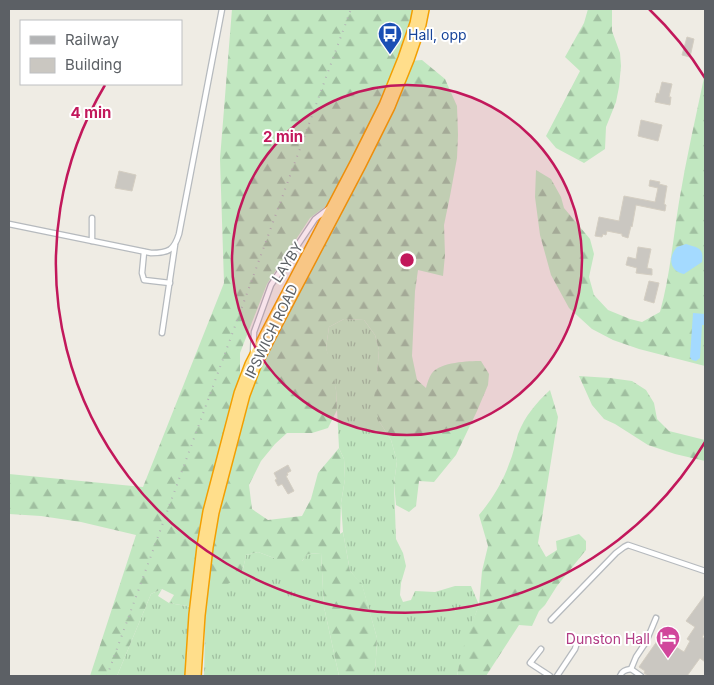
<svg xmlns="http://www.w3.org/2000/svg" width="714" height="685" viewBox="0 0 714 685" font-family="Inter,sans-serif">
<defs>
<pattern id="grass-tufts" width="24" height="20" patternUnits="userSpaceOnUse" patternTransform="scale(1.25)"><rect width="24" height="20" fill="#c1e7c0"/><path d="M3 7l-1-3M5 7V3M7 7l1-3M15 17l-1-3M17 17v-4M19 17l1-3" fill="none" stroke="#a0bfa0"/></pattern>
<pattern id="forest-firs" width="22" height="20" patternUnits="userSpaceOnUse" patternTransform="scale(1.25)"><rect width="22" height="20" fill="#c1e7c0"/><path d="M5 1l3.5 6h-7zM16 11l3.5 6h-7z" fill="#a0bfa0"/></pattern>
</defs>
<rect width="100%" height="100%" fill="#efece4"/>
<g fill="url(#grass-tufts)">
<path d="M344,319L364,320L375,335L379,350L377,374L379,421L391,440L397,461L394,483L396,539L403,553L406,566L401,583L400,595L403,602L411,600L415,591L435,592L455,586H471L479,605C470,629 462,651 457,676H375L377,638L362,585L350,571L343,532L341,503L345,479L344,459L339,448L336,390L326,348L329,327Z"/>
<path d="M258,552L274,558L302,575V561L308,554L321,553L324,607L339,676H204L206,582L243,569L246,555Z"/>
<path d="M162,589L158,596L169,603L192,607L187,676H117L151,594Z"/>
</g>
<g fill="url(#forest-firs)">
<path d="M232,9H415L412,23L386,95L334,200L310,218L267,284L240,353V386L192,607L169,603L174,595L162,589L151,594L117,676H90L136,535L81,522L41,516L9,514V474L143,487L224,283L220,159Z"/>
<path d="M588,9H612V31L620,53L621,66L619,87L616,102L606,127L605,149L584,163L556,148L546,136L580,71L565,57L584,23Z"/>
<path d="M422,60L445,79L457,106L458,135L457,158L450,196L444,225L445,255L443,276L418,270L415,291L412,356L417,380L426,388C427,384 429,377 432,373C441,362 468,361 481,361L489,374L488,385L477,411L456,455L434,482L419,481L416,506L409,512L396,505L394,483L397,461L391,440L379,421L374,398L377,374L379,350L375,335L364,320L344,319L329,327L326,348L332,366L336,390L337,410L328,428L312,433H287L275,444L261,461L249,485L252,509L268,520L302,516L311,499L318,473L339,448L344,459L345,479L341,503L340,534L343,532L350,571L362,584L377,638L375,676H339L324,607L321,553L308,554L302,561V576L278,573L274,558L258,552L246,555C242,578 237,580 217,589L206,582L209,549L248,386L410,61Z"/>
<path d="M705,73V366L639,349L613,340L592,329L569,308L551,275L540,235L535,197L536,170L551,179L561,197L564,208L590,239L594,254L589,277L594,295L608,310L630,319L642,322L660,312C670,276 673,239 679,202C686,159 696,116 705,73Z"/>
<path d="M579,376L610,378L632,381L646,390L654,403L657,419L669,431L705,440V461L675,454L648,445L615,424L604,419L592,405Z"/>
<path d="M550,390L558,417L538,543L546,557L557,550L556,541L579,534L586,541V550L557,586L545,605L539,611L532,626L519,625L486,676H457L461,655L468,633L479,605L482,571L488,546L479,515C491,501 503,482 509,464C513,455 515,444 518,434C525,416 536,403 550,390Z"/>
</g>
<g fill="#a4daff">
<path d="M686,244C699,248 704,248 702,262L684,274C669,271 668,257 677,247Z"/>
<path d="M693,313L705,314V325H702L700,358L696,361L692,360L690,357Z"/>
</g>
<g fill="#cac7c1" stroke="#d4cec2">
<path d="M687,37L694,39L690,57L682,55Z"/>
<path d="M662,82L672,84L669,97H671L670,105L655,102L657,93L659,94Z"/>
<path d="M641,120L662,125L658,141L638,136Z"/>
<path d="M119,171L136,175L132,191L115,188Z"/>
<path d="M650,180L660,182L659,184L667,186L664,204L666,205L665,211L636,205L632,227L631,226L628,238L622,236V234L607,231L606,235L603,234L602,237L595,236L599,217L619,221L624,196L655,202L658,188L649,186Z"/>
<path d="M638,247L651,249L647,268L652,269V275L636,273L637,268L626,265L628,257L636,259Z"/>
<path d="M649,281L659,283L654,303L644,300Z"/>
<path d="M288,465L291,471L287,473L288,475L286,476L294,491L288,494L282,484L278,486L275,480L277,479L274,473Z"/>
<path d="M705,595V633L702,637L705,639V662L700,658L687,676H648L644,673L645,671L639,667L660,637L684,652L690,641L687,639L695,627L686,621Z"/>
</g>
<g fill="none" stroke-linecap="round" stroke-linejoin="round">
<defs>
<g id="lane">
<path d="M92,218V241"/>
<path d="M9,224L151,253C169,253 174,250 179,234L222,9"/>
<path d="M144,252L142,273L144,280L170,283"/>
<path d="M162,333L175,245"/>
<path d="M253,353L254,332L271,285L315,219L328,209"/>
<path d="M551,620L616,553L624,547L628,545L705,571"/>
<path d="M541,649L530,663L550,676"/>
<path d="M631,669L636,657L646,642L656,618"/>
<path d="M557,676L575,649L578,639"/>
<path d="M620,676C622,671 625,670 631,669L641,676"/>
</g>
<path id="highway" d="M193,676L197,615L205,547L211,512L242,394L253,365L274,324L358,164L387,106L406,59L418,24L421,9"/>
</defs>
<use href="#lane" stroke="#b6babe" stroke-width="7"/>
<use href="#highway" stroke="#f39f00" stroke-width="18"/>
<use href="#lane" stroke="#fff" stroke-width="4.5"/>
<use href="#highway" stroke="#ffde8b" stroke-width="15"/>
<path stroke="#b3b4b5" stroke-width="2" stroke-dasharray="1 6" stroke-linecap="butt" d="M107,676L351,9"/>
</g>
<circle cx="407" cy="260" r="175" fill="#c2185b" fill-opacity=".12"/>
<g fill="none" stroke="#c2185b" stroke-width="2.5">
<circle cx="407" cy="260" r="175"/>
<path d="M705 442A349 349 0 0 1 105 85M649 9A349 349 0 0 1 705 78"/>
</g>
<defs>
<symbol id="bus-pin" viewBox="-11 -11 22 30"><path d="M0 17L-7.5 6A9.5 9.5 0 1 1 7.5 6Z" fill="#1a4fb4" stroke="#fff"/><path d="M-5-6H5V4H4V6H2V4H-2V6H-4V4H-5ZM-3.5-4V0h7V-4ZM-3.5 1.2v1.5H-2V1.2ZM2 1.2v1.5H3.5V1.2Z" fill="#fff"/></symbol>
<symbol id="hotel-pin" viewBox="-11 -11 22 30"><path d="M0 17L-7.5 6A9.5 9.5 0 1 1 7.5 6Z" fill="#d1479c" stroke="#fff"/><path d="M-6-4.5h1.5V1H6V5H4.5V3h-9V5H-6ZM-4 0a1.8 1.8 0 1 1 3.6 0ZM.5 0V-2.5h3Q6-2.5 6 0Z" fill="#fff"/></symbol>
</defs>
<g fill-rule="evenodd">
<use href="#bus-pin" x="376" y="20" width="28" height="38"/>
<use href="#hotel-pin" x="654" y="624" width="28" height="38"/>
</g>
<g text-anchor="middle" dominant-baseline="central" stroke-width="4" stroke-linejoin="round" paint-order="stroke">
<g font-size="14" fill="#164399" stroke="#fff" text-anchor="start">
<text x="408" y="34">Hall, opp</text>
</g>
<g font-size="14" fill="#5c6065" stroke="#fff">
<text transform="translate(287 262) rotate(-57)">LAYBY</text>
<text transform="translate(271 331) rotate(-64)">IPSWICH ROAD</text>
</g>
<g font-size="14" fill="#b23c85" stroke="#fff" text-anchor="end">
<text x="650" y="638">Dunston Hall</text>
</g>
</g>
<circle cx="407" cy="260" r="8" fill="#c2185b" stroke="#fff" stroke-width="2.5"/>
<g font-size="15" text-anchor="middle" font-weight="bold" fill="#c2185b" stroke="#fff" stroke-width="4" stroke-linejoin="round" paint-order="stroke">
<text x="91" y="118">4 min</text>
<text x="283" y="142">2 min</text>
</g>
<rect width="714" height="685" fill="none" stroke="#5c6065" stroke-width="20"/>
<rect x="20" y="20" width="162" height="65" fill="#ffffff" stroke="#bebfc1"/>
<rect x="30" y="36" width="25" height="8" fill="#b3b4b5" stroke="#bebfc1"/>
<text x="65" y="45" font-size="15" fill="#5c6065">Railway</text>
<rect x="30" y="58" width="25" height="15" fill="#cac7c1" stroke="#bebfc1"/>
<text x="65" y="70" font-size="15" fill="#5c6065">Building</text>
</svg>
